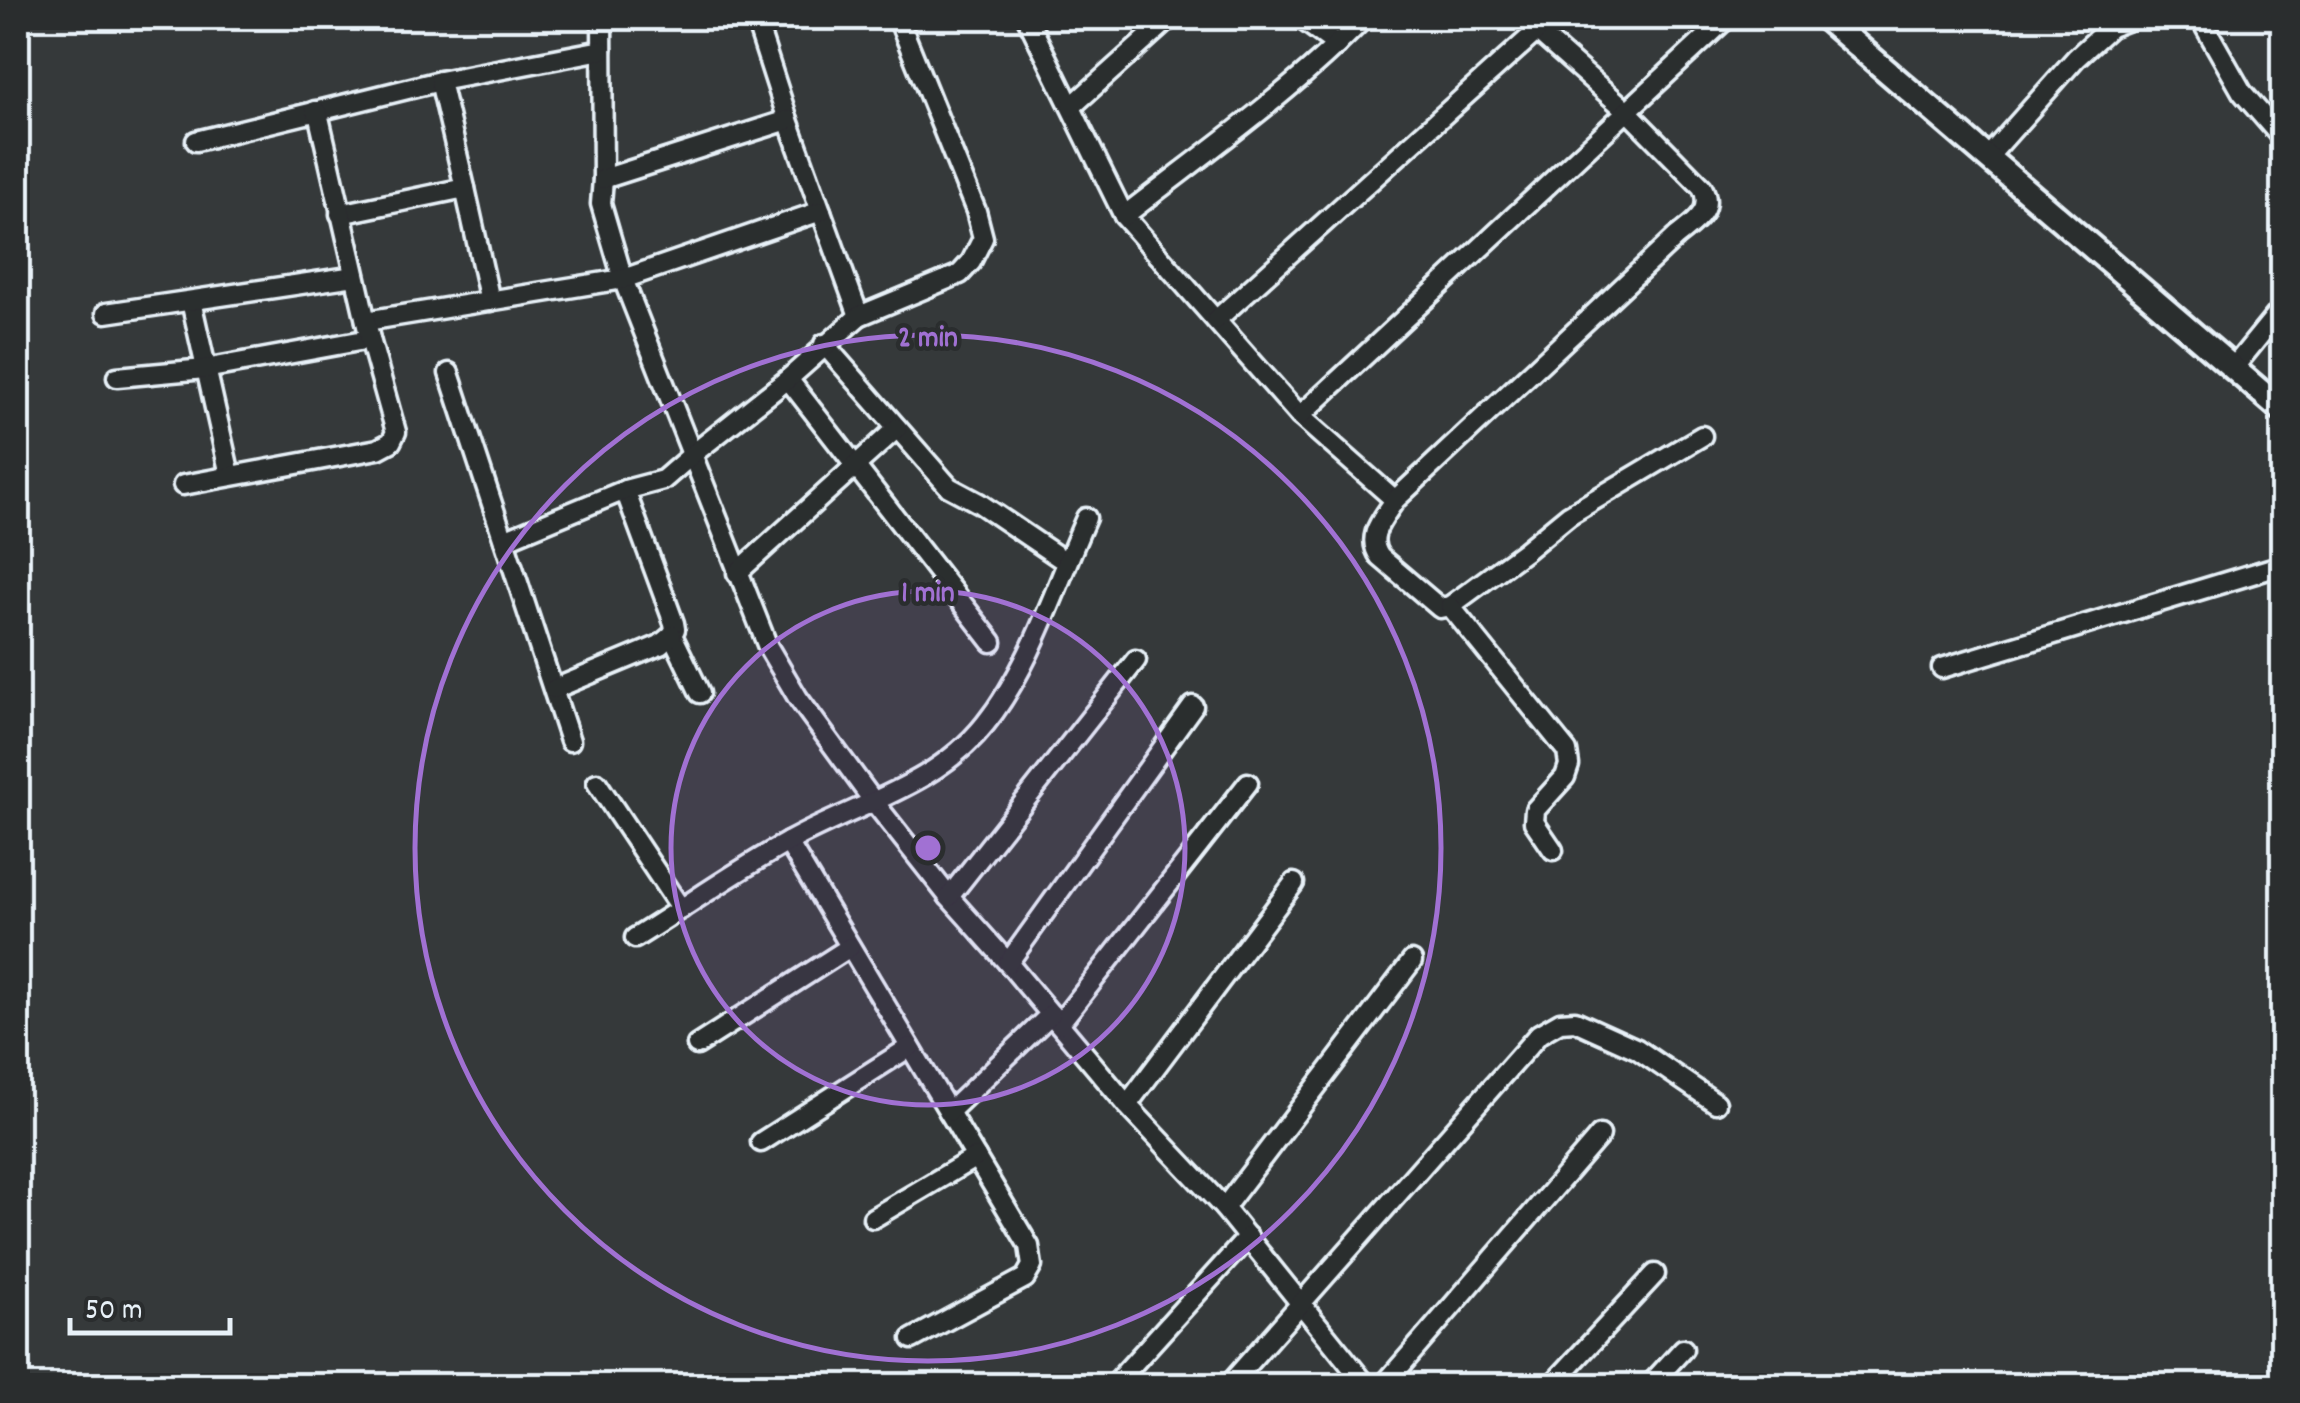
<svg xmlns="http://www.w3.org/2000/svg" width="2300" height="1403" viewBox="0 0 2300 1403" font-family="Dekko,sans-serif">
<rect width="100%" height="100%" fill="#35393a"/>
<filter id="ink" filterUnits="userSpaceOnUse"><feTurbulence type="fractalNoise" baseFrequency=".01" numOctaves="2"/><feDisplacementMap in="SourceGraphic" scale="20" xChannelSelector="R" yChannelSelector="G"/><feConvolveMatrix kernelMatrix="1 2 1 2 8 2 1 2 1" color-interpolation-filters="sRGB"/></filter>
<g filter="url(#ink)">
<g fill="none" stroke-linecap="round" stroke-linejoin="round">
<defs>
<g id="street">
<path d="M602,18L603,179L601,204L623,279L768,647L798,698L874,802L949,897L1008,963L1127,1105L1224,1208L1367,1386"/>
<path d="M1027,18L1124,216L1300,416L1395,500"/>
<path d="M1300,18L1337,45"/>
<path d="M1522,18L1627,111L1702,187C1715,211 1693,223 1676,237L1395,500C1383,519 1365,536 1380,557L1440,608L1450,606L1525,551L1569,515L1702,436"/>
<path d="M2200,18L2242,92L2282,138"/>
<path d="M759,30L788,120L859,316"/>
<path d="M1071,107L1170,18"/>
<path d="M196,141L440,81"/>
<path d="M1988,157L2076,58L2110,27L2133,18"/>
<path d="M603,179L788,120"/>
<path d="M465,188L440,81L602,50"/>
<path d="M340,214L465,188L490,301"/>
<path d="M1124,216C1206,152 1292,92 1364,18"/>
<path d="M191,301L230,475"/>
<path d="M106,313L355,276"/>
<path d="M1216,320L1537,31"/>
<path d="M366,321L623,279L821,211"/>
<path d="M824,344L949,487L979,503L1066,562"/>
<path d="M2234,367L2282,308"/>
<path d="M449,373L570,741"/>
<path d="M117,377L205,369L370,339"/>
<path d="M788,379L992,642"/>
<path d="M1300,416L1727,18"/>
<path d="M183,485L378,449L391,442L396,432L370,339L318,113L315,111"/>
<path d="M625,490L674,623L675,629L672,635L700,693"/>
<path d="M504,540L625,490L663,480L693,454L788,379L859,316L960,274L971,262L983,238L976,211L898,18"/>
<path d="M737,573L897,428"/>
<path d="M1450,606L1567,751L1569,765L1565,777L1535,810L1534,822L1553,850"/>
<path d="M1942,668L2282,565"/>
<path d="M554,689L660,645L672,635"/>
<path d="M597,783L681,909"/>
<path d="M788,842L1029,1246L1032,1266L1025,1278L912,1339"/>
<path d="M949,897L1136,660"/>
<path d="M635,938C687,906 737,870 790,841C857,804 936,786 985,724C1031,667 1056,585 1086,518"/>
<path d="M1008,963L1193,706"/>
<path d="M1059,1024L1248,783"/>
<path d="M697,1045L850,947"/>
<path d="M1127,1105L1294,883"/>
<path d="M949,1112L1051,1014"/>
<path d="M761,1142L910,1047"/>
<path d="M1224,1208L1412,961"/>
<path d="M873,1218L976,1157"/>
<path d="M1113,1386L1248,1237"/>
<path d="M1228,1386L1539,1034L1560,1022L1575,1021L1637,1049L1716,1103"/>
<path d="M1383,1386L1600,1135"/>
<path d="M1551,1386L1655,1274"/>
<path d="M1649,1386L1683,1349"/>
</g>
<path id="secondary" d="M1825,18L2282,410"/>
</defs>
<use href="#street" stroke="#e8f1f8" stroke-width="25"/>
<use href="#secondary" stroke="#e8f1f8" stroke-width="30"/>
<use href="#street" stroke="#2a2d2e" stroke-width="18"/>
<use href="#secondary" stroke="#2a2d2e" stroke-width="22"/>
</g>
</g>
<circle cx="928" cy="848" r="257" fill="#a171d3" fill-opacity=".12"/>
<g fill="none" stroke="#a171d3" stroke-width="5">
<circle cx="928" cy="848" r="257"/>
<circle cx="928" cy="848" r="513"/>
</g>
<circle cx="928" cy="848" r="15" fill="#a171d3" stroke="#2a2d2e" stroke-width="5"/>
<g font-size="30" text-anchor="middle" font-weight="bold" fill="#a171d3" stroke="#2a2d2e" stroke-width="9" stroke-linejoin="round" paint-order="stroke">
<text x="928" y="346">2 min</text>
<text x="928" y="601">1 min</text>
</g>
<rect width="2300" height="1403" fill="none" stroke="#2a2d2e" stroke-width="60"/>
<rect x="30" y="30" width="2240" height="1343" fill="none" stroke="#e8f1f8" stroke-width="4" filter="url(#ink)"/>
<path d="M70 1318v15h160v-15" fill="none" stroke="#e8f1f8" stroke-width="5"/>
<text x="85" y="1318" font-size="30" fill="#e8f1f8" stroke="#2a2d2e" stroke-width="8" paint-order="stroke">50 m</text>
</svg>
